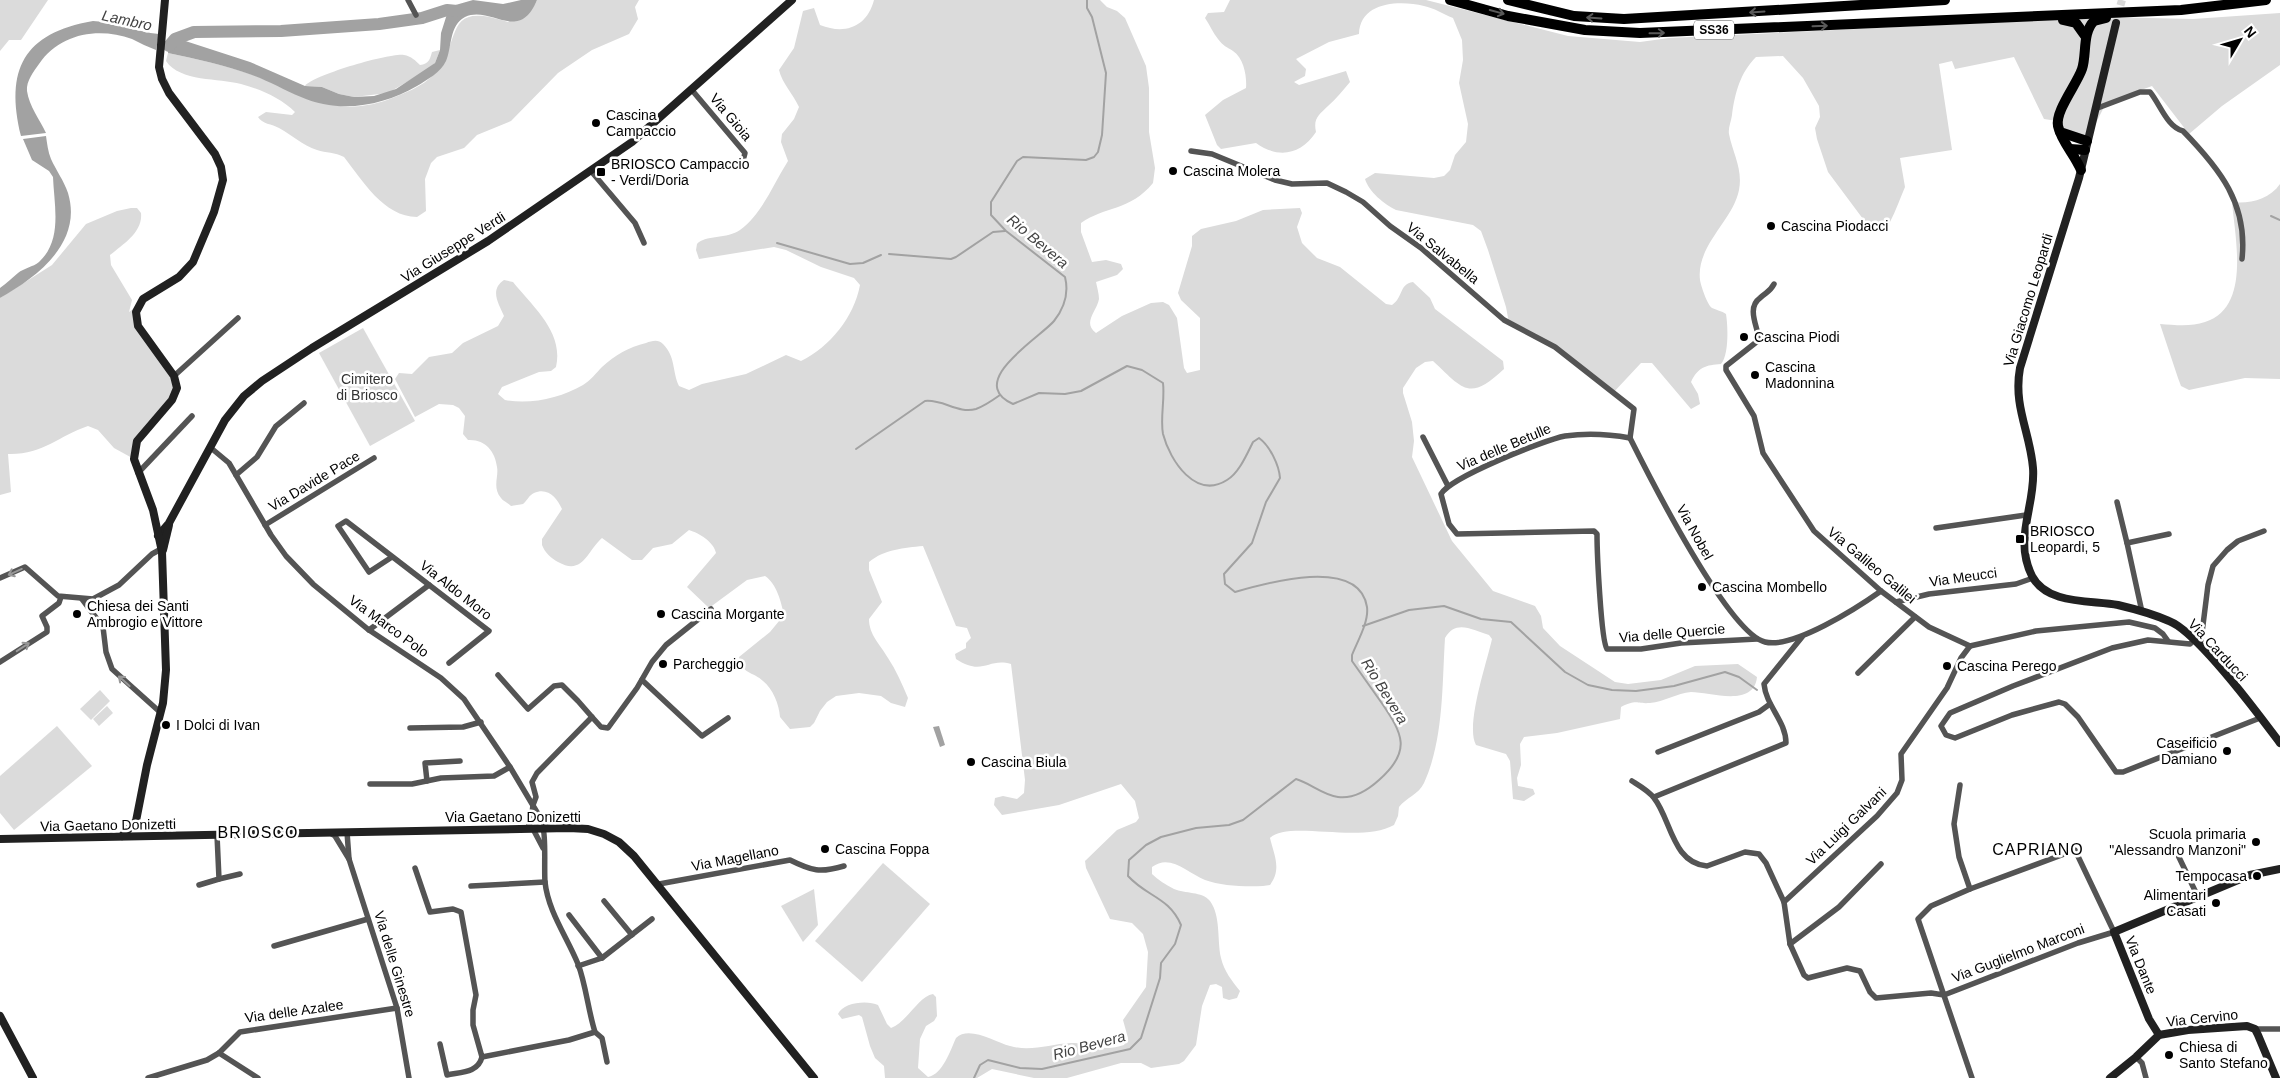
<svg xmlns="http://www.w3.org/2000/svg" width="2280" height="1078" viewBox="0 0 2280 1078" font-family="Helvetica,sans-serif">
<rect width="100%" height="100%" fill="#fff"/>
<g fill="#dbdbdb">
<path d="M0,0H48L21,40H9L0,51Z"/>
<path d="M537,0H639L635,7L638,19L629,34L592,50L558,73L511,121L477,135L464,148L437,157L431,163L425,179L426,211L417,217C384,217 362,180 344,157C335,152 326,153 317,150C302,145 292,135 279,128C272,124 262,124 258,117L266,112L292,115L295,112C281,98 260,89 241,84C219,78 180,82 166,61L168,53C196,59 225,65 253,75C302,93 331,119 387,100C402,94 423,87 434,74C464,40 441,0 508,22L535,4Z"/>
<path d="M874,0H1100L1107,7L1117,11L1125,18L1146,66L1149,88V132L1155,168L1153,183C1130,211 1105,206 1081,223V232L1092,262L1106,260L1121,264L1123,269L1117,275L1096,282C1097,287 1099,294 1099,299C1097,311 1082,323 1096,333L1122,316L1151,303L1163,302L1169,305L1177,318L1184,368L1187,373L1200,370V318L1181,300L1178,293L1192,246V236L1201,229L1236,221L1263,210L1300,208L1302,213L1297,227L1302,243L1317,258L1340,267L1386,304L1392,305C1403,298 1399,284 1413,282L1430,298L1435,309L1503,361L1504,369C1469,402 1463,389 1433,361L1425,362L1416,368L1403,388V393L1412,422L1414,441L1412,457L1452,541L1493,591L1535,606L1541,616L1543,628L1560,646L1615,682L1628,684L1661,680L1695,666L1738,664L1757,677C1754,708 1710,692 1691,692C1677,693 1664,702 1650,703C1634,704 1638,699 1621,707L1620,719L1557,733L1524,737L1520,744L1521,765L1517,778L1518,786L1533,789L1535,794L1524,801L1513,799L1510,761L1506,754L1476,745C1465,726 1487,662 1492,639L1489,635C1472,630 1456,619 1445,638C1442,685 1444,739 1424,783C1419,794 1406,798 1399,807L1398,816L1394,825C1361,844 1288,820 1270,838C1274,855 1282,869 1270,885L1263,886C1246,887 1221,886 1205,880C1188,873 1170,853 1152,867V874C1158,880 1166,885 1174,889C1185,894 1202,891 1210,901C1221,916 1217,940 1221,958C1224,971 1232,981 1240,991L1237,998L1229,1000L1223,998L1222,987L1216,984L1210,985L1202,1006L1196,1045L1184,1061L1179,1064L1151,1068L1141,1063H1121L1067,1078H1034L992,1069L977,1078H885L884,1066L875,1058L870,1046L862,1017L859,1015L842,1019L838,1014C843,1002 868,1000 878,1005L887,1024L891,1028C907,1022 919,996 933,994L936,997L937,1016L934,1021L926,1026L920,1039L918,1068L928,1077C943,1074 950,1051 956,1038C969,1025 995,1042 1010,1046C1031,1052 1050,1044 1071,1043C1091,1042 1101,1053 1124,1045L1128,1038L1123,1020L1146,987L1148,952L1143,934L1132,923L1110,919L1086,868L1085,861L1117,830L1136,822L1139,818L1135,801L1121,784L1059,805L1002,815L994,805L995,798L1003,796L1017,799L1024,793L1025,780L1011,664C988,657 983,677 956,659L955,654L966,648V643L971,638L967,628L956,626L923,546C904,548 885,549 869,562V570L882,602L869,619C869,635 880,644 888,658C896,670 902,684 908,698L905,707L891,703L881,696L859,693L836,696L827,702L820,711L814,723L810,727L790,729L780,717C779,704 773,689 763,681C754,672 741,674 739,657L770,632L784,615C781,602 777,584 765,576L747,580L709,608L687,587L716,553C714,542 699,533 689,530L672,544L653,548L642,560H632L602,538C587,551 583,576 558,562C551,558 545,553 542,545V539L562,509C557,498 548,487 534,493C529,495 527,501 523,504C520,505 514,505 511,506C508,503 503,501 501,498C492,487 499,477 497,467C495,451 485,439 468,440L463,434L465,416L459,408L453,405L439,404L415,417L395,379L399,373L412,374L429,357L452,353L463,343L498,326L504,316C499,304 489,290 504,280L513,282C533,307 564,332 556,367L551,371L539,372L502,387L498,394L505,400C530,405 561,398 583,385C591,380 596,373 602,367C615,355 629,347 646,343C652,341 658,339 663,344C676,357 672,371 679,386L689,390L702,384L746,374L786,355L801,361C830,347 854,317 860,285L854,278L821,267L786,250L774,247L699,259L696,250L697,244C704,235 728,239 740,230C763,213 773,184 788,161L781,142L782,134L794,119L799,107C793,94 782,83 779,70L794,48L803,11L814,8L820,25C845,35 867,27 874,0Z"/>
<path d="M1230,0H1426L1568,36L1640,42L1669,38L2105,17L2193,19L2280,13V65L2222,106L2189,134L2152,86L2106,103L2087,141L2068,137L2057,121L2044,119L2014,57L1955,69L1952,61L1939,64L1952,150L1900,158L1905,187C1900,199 1896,210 1890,222L1874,228L1866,223L1828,172L1817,139L1815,128L1820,117L1819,106L1803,78L1783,56L1756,57C1740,73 1735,93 1732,115C1731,122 1728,128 1729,134C1733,154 1743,169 1739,190C1733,221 1696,245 1700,280C1701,286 1707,304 1712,308C1716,310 1722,311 1726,314C1728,326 1729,355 1721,364C1706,365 1698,367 1691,382L1698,394L1700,404L1691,409L1652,363H1641L1612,394L1555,347L1509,323L1506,307L1488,250L1481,231L1473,225L1396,210C1384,204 1369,192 1365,179L1375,173L1434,178L1444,176L1450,170L1455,155L1466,142L1468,124L1459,83L1463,60L1462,40L1453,18C1443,14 1434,8 1424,6C1399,0 1360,2 1359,34L1329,42L1296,59L1306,69L1305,76L1294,82L1299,85L1346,71L1350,82C1343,90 1336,99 1328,106C1319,115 1313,118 1316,132C1301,155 1278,159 1256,143L1221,149L1217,145L1205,115L1223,100L1246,88C1247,77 1244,58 1233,51C1227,47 1223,46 1218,39C1213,33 1210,25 1205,18L1208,13L1224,12Z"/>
<path d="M440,50L435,63L427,70L388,93L354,97L339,94L322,87L305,86C314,75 389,53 404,55C411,56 416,61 420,65C429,64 430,59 432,52Z"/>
<path d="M2280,184V379L2245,378L2189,390L2181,386L2178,378L2160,324C2175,325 2191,327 2205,322C2251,308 2235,238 2232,202C2249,204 2269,200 2280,184Z"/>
<path d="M131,208H137L141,213C143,232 123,244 110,255L111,265L132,300L129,312L139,305L136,319L177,388L142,433L134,459L114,448L98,430L88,426C58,436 43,455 8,454L11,492L0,495V298L52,265L86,224L117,211Z"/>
<path d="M363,328L415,421L370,446L319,353Z"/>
<path d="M100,690L110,701L91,720L80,709Z"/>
<path d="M107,706L113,713L99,726L93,719Z"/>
<path d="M57,726L92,766L14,830L0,813V776Z"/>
<path d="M883,863L930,904L862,982L815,941Z"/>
<path d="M814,889L818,925L803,942L781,906Z"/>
</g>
<g fill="#a2a2a2">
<path d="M473,0L503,4L521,0H537C519,44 491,5 465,17C449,25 452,48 446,61C441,72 427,80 417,86C382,106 340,114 301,97C284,90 269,81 252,75C225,65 196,59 168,53L170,36L250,62L305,86L322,87L339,94L354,97L374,96L396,89L435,63L440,50L441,33L447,14L452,6Z"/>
<path d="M93,21C117,22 136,32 159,34L156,50C148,47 140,43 132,39C99,27 60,33 39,64C34,71 26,81 27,91C29,106 40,120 46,133L21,136C5,70 23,33 93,21Z"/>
<path d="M46,136C47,143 48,152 51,159C56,170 64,181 68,193C83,243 37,277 0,298V288C7,283 12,278 18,273C24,268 33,267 39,262C63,240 54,205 53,177L49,171L32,160L23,139Z"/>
<path d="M939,726L945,745L940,747L933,727Z"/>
</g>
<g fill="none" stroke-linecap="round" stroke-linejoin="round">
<g stroke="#a2a2a2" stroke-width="2">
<path d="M2271,216L2280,220"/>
<path d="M777,243L850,264L863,263L881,255"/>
<path d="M889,254L951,259L956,257L993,232L1005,231"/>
<path d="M856,449L925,401C943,399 958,414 976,409C984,406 993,400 1000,395"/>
<path d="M1363,626L1409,610L1444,606L1481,619L1511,622L1565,672L1588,685L1612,690L1636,691L1674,686L1725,672L1739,677L1757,690"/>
<path d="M974,1078L980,1065L988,1060L1020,1068L1042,1069L1130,1049L1141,1038L1160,978L1161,963L1175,944L1181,925C1169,897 1147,897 1128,876L1129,860L1146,845L1161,837L1196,828L1229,825L1243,820L1296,779C1310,783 1323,795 1338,797C1353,799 1368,790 1379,780C1412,751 1403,734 1381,702C1371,688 1362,675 1352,661V655C1357,642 1369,622 1367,607C1359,556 1266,583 1235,592L1225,584L1224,574L1252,543L1266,502L1280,478C1279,465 1270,446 1259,438L1253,442C1247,454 1239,473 1227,480C1196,500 1170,461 1163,434C1160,418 1165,400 1163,383L1142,370L1127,366L1081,391L1065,394L1039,393L1013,404C964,382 1041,337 1054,321C1065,307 1069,293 1065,277L1006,231L991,215V202L1017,161L1023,157L1086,160L1094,157L1098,152L1102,135L1106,73L1092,17L1087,8V0"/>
</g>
<path stroke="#a2a2a2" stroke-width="12" d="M169,46L175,39L194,32L281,31L379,24L422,18L447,10L457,11"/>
<path stroke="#d9d9d9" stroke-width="8" stroke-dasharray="8 4" stroke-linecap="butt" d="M2117,17L2122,0"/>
<g stroke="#545454" stroke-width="5.5">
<path d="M408,0L416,15"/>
<path d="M691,89L745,153L742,164"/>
<path d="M2095,109L2140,92H2150C2160,104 2167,127 2183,131C2220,169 2248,204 2242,259"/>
<path d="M1191,151L1212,154L1275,180L1292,184L1327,183L1346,192L1363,202L1390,226L1421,248L1504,320L1555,347L1634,409L1630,438"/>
<path d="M591,171L635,223L644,243"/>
<path d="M1774,284C1770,292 1766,292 1760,298C1746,308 1758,327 1759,340L1726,366V370L1754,416L1763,453L1814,531L1881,591L1929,627L1970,646L2036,631L2129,622L2155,628L2163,634L2168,641"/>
<path d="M174,376L238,318"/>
<path d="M1423,437L1448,486"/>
<path d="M1630,438C1608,434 1587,433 1565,436C1544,440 1451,477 1441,494L1449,524L1457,534L1594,531L1597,534C1597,551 1601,641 1607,649H1641L1681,643L1757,639"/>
<path d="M1630,438C1649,476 1728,633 1765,642C1793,649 1857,608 1881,591"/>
<path d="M211,448L229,463L271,535L286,556L313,584L369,630L441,678L464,699L510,767L547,829"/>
<path d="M138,473L192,416"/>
<path d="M236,475L257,457L276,426L304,403"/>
<path d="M2117,502L2127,543"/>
<path d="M265,525L374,458"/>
<path d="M1936,528L2026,515"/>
<path d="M392,557L369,572L338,526L346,521L489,631L449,663"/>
<path d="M0,578L25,567L58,596L93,599L119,585L152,554L161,549"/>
<path d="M82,599L103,627L106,652L112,669L161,713"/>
<path d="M1896,602L1929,594L2016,584L2033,578"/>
<path d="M2142,612L2127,543L2169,534"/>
<path d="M369,630L429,585"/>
<path d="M1970,646L1961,658L1947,688L1901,754L1902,780L1897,793L1877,816L1784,902L1790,944L1804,975L1808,978L1847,968L1860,971L1870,992L1876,998L1931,993L1944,995L2078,943L2114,932L2075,850L1970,889L1931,906L1918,919L1972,1078"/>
<path d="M0,662L47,632V627L42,616L59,603L61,597"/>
<path d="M1858,673L1915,617"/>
<path d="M498,675L528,709L554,686L562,685L578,701L592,717"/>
<path d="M642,680L702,736L728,718"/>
<path d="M2260,718L2123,772H2116L2078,717L2065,704L2059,702L2012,715L1955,738L1946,735L1941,726L1950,713L2013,686L2112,648L2148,640L2190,644L2194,640L2201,641L2208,585L2213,566L2227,550L2238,541L2264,531"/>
<path d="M410,728L463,727L481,722"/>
<path d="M1658,752L1759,712L1770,704"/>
<path d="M427,781L425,763L460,761"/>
<path d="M1632,781C1640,786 1649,791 1654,798C1671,819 1672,863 1707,866L1745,852L1759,854L1766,863L1784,902"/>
<path d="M370,784H412L441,778L494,776L510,767"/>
<path d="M1960,785L1954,824L1959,857L1970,889"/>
<path d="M1654,797L1786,743C1786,721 1766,706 1764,684L1802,637"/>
<path d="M527,829L531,821L533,805L536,797L532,782L537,773L592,717L601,727L608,728L637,688L652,662L666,645L711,609"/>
<path d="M533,829L543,848"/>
<path d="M543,829C546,835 544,870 545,882C548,911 567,937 578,964C586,985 588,1010 595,1032L602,1038L607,1062"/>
<path d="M347,832L349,859L397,1008L409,1078"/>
<path d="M330,833L335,836L349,859"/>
<path d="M2176,851L2198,897"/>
<path d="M415,868L430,912L453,909L461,912L476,995L473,1010V1025L482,1057L569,1040L595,1032"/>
<path d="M219,879L240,874"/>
<path d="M659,884L790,860C812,871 820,873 844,866"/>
<path d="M199,885L219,879L217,835"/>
<path d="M471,886L545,882"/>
<path d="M604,901L632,935"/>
<path d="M569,915L602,958"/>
<path d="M1790,944L1839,907L1881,864"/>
<path d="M274,946L368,919"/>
<path d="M578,966L602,958L652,919"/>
<path d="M2255,1029H2280"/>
<path d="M440,1044L447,1075C461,1072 478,1073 482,1057"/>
<path d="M219,1053L258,1078"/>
<path d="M2136,1057L2142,1063L2146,1078"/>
<path d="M148,1078L207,1060L219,1053L240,1032L397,1008"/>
</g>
<g stroke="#212121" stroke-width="8">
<path d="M2116,23L2079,178L2020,368C2013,406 2030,432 2033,468C2036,505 2013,538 2032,576C2047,605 2091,600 2118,605C2135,609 2153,614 2169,621C2198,632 2259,715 2280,743"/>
<path d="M158,536L169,523L225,420L244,396L262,381L312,348L488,241L632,142L792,0"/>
<path d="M163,550L169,525"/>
<path d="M122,836L136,821L147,765L163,703L166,670L162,552L153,510L134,459L137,441L172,400L177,388L174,376L138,326L136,312L143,299L179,277L193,262L214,212L223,180L221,167L215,154L169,93L162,79L159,67L165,0"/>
<path d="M0,839L569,828L588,829L604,834L619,842L634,856L814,1078"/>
<path d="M0,1016L33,1078"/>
<path d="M2159,1035L2149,1019L2114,932L2250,875L2280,869"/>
<path d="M2110,1078L2136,1057L2159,1035L2188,1030L2247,1026L2255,1029L2258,1035L2276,1078"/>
</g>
<g stroke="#000" stroke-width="10">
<path d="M1450,0L1508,16L1585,30L1640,33L2181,10L2266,0"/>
<path d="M1508,0L1574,16L1624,19L1945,0"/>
<path d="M2063,20L2076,23L2086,37"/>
<path d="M2060,132L2087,141"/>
<path d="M2070,149L2085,150"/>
<path d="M2081,170C2075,155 2061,141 2058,126C2055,111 2077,84 2082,69C2087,54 2082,33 2094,21L2106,18"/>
</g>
</g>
<defs><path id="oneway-shaft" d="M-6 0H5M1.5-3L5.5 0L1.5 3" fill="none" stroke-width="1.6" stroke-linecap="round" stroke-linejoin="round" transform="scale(1.25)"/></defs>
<g stroke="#595959">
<use href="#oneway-shaft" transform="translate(1497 12) rotate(15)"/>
<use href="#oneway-shaft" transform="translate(1757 12) rotate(176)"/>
<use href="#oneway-shaft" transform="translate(1594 18) rotate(-176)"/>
<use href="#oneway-shaft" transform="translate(1820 26) rotate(-2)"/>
<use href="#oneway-shaft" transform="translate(1657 33) rotate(-1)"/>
</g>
<g stroke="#989898">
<use href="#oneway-shaft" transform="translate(15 572) rotate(156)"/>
<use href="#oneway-shaft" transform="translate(23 647) rotate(-33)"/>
<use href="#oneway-shaft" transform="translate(124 681) rotate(-138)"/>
</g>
<g fill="#000" stroke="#fff" stroke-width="2">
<circle cx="596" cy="123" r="5"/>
<circle cx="1173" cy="171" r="5"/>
<rect x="596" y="167" width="10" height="10" rx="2.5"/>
<circle cx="1771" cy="226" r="5"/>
<circle cx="1744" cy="337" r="5"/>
<circle cx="1755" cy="375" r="5"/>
<rect x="2015" y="534" width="10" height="10" rx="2.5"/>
<circle cx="1702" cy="587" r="5"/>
<circle cx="77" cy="614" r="5"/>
<circle cx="661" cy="614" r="5"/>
<circle cx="663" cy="664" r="5"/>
<circle cx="1947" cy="666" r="5"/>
<circle cx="166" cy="725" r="5"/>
<circle cx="2227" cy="751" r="5"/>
<circle cx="971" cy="762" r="5"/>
<circle cx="2256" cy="842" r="5"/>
<circle cx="825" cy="849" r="5"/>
<circle cx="2257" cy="876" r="5"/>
<circle cx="2216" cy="903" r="5"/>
<circle cx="2169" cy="1055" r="5"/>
</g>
<g text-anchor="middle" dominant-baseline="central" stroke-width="5" stroke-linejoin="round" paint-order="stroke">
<rect fill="#fff" stroke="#4c4c4c" stroke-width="1" x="1694" y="20.5" width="40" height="19" rx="4"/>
<g font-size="12" font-weight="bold" fill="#000">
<text x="1714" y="30">SS36</text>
</g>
<g font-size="14" fill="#000" stroke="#fff" text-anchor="start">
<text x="606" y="115">Cascina<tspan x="606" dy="16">Campaccio</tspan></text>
<text x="611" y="164">BRIOSCO Campaccio<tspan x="611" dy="16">- Verdi/Doria</tspan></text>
<text x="1183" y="171">Cascina Molera</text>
<text x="1781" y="226">Cascina Piodacci</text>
<text x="1754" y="337">Cascina Piodi</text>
<text x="1765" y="367">Cascina<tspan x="1765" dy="16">Madonnina</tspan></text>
<text x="2030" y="531">BRIOSCO<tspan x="2030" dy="16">Leopardi, 5</tspan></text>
<text x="1712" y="587">Cascina Mombello</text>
<text x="87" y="606">Chiesa dei Santi<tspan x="87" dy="16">Ambrogio e Vittore</tspan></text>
<text x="671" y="614">Cascina Morgante</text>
<text x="673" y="664">Parcheggio</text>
<text x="1957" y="666">Cascina Perego</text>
<text x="176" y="725">I Dolci di Ivan</text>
<text x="2217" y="743" text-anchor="end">Caseificio<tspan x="2217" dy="16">Damiano</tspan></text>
<text x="981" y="762">Cascina Biula</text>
<text x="2246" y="834" text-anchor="end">Scuola primaria<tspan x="2246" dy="16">"Alessandro Manzoni"</tspan></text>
<text x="835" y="849">Cascina Foppa</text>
<text x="2247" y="876" text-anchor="end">Tempocasa</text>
<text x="2206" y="895" text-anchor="end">Alimentari<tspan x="2206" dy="16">Casati</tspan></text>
<text x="2179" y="1047">Chiesa di<tspan x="2179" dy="16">Santo Stefano</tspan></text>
</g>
<g font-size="14" fill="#000" stroke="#fff">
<text transform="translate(731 117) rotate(50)">Via Gioia</text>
<text transform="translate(453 247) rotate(-32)">Via Giuseppe Verdi</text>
<text transform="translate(1443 253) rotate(39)">Via Salvabella</text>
<text transform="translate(2028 300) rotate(-73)">Via Giacomo Leopardi</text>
<text transform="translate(1504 447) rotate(-23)">Via delle Betulle</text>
<text transform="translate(314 481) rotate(-31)">Via Davide Pace</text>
<text transform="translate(1695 532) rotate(61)">Via Nobel</text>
<text transform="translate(1872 565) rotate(40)">Via Galileo Galilei</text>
<text transform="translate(1963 577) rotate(-8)">Via Meucci</text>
<text transform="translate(456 590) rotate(38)">Via Aldo Moro</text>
<text transform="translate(389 626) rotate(36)">Via Marco Polo</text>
<text transform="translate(1672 633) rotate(-5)">Via delle Quercie</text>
<text transform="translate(2218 650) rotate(47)">Via Carducci</text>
<text x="513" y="817">Via Gaetano Donizetti</text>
<text transform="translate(108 825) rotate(-1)">Via Gaetano Donizetti</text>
<text transform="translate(1846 826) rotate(-44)">Via Luigi Galvani</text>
<text transform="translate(735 858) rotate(-11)">Via Magellano</text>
<text transform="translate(2018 953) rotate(-21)">Via Guglielmo Marconi</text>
<text transform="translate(395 964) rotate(73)">Via delle Ginestre</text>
<text transform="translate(2141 965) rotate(68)">Via Dante</text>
<text transform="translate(294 1011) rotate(-8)">Via delle Azalee</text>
<text transform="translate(2202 1018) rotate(-6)">Via Cervino</text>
</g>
<g font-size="14" fill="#323232" stroke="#fff">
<text x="367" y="379">Cimitero<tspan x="367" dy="16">di Briosco</tspan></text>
</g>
<g font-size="15" font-style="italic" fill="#434343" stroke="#fff">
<text transform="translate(127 20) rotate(12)">Lambro</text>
<text transform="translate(1038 241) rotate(40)">Rio Bevera</text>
<text transform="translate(1385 691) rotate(58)">Rio Bevera</text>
<text transform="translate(1089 1045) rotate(-15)">Rio Bevera</text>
</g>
<g font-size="16" letter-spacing="1" fill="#000" stroke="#fff">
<text x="258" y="832">BRIOSCO</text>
<text x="2038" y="849">CAPRIANO</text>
</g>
</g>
<g transform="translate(2240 40) rotate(52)" stroke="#ffffff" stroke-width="4" paint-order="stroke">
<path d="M0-4L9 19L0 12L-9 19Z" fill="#000000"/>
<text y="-8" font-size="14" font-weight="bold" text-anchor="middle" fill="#000000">N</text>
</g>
</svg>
